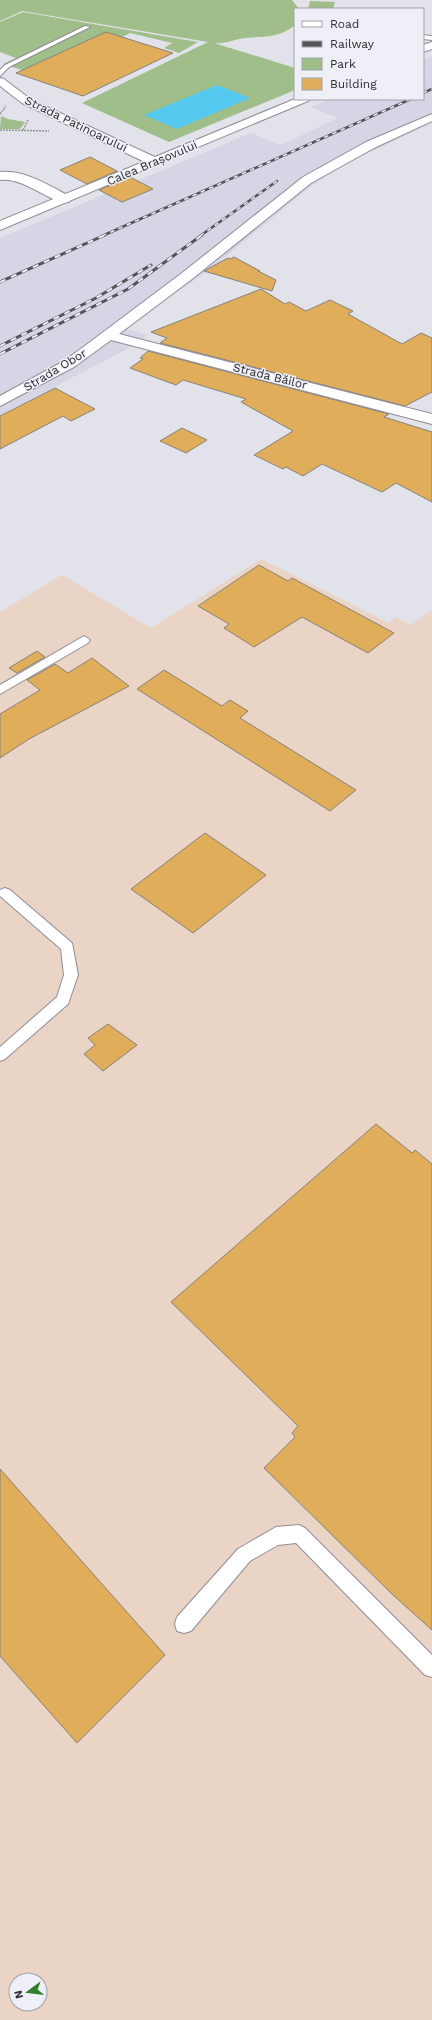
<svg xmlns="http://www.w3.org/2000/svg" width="432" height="2020" viewBox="0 0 432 2020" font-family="'Work Sans',sans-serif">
<rect width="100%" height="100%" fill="#e2e2eb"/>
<path fill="#d6d5e6" d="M432,56V123L343,165L310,187L207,272L123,328L148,335L133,346L0,415V238L251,133L281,145L338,118L311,107L330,99H423V60Z"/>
<path fill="#e9d4c6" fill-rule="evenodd" d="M261,559L389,623L395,617L411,625L432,610V2020H0V612L62,575L151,628ZM16,1980H40V2004H16Z"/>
<g fill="#9fbe8a">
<path d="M0,0H292L299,9H295V25C274,42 257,34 235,40C227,42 222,44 214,43L295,68V90L169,142L82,103L208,42L22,11L0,21Z"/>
<path d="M310,1L335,2L333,9H308Z"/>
<path d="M23,12L198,42L179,53L164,48L172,43L130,33L122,37L106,32L22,70L3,64L16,58L0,52V22Z"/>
<path d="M1,116L8,119L25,122L20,129H0Z"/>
</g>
<path fill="#54c8ef" d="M217,85L250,98L177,129L144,115Z"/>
<g fill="#e0ae5b" stroke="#868179">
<path d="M106,32L173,53L83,96L16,73Z"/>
<path d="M90,157L117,171L87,184L60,170Z"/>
<path d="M130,177L153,189L122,202L99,190Z"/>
<path d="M234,257L260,271H258L276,280L272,291L204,271L228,258L230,259Z"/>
<path d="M261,289L285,304L289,302L306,311L330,300L353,311L348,314L402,344L421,333L432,338V392L405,406L160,343L167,338L151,332Z"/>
<path d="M148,351L389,414L384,417L432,432V502L396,483L382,492L322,464L303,476L286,467L283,469L254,455L293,431L241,402L246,399L183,380L176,385L130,368L143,359L140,358Z"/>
<path d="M55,388L95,409L71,421L63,416L0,449V416Z"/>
<path d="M182,428L207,440L186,453L160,441Z"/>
<path d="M259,565L288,581L292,578L394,633L368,653L302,617L254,647L224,628L229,624L198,606Z"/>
<path d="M37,651L45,657L17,673L9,668Z"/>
<path d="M92,658L129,686L29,739L0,758V714L40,690L27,680L55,664L68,673Z"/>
<path d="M164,670L222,706L230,700L248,711L240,718L356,790L330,811L137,689Z"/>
<path d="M205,833L266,875L193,933L131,889Z"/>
<path d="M108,1024L137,1045L103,1071L84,1054L95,1045L88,1038Z"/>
<path d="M376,1124L412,1153L415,1150L432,1164V1630L393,1595L264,1468L295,1437L292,1433L298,1426L171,1302Z"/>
<path d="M0,1469L165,1655L77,1743L0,1656Z"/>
</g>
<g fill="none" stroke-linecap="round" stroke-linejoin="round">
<defs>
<g id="service">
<path d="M85,26L90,27L9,67L0,76V70L5,65Z"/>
<path d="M423,35L432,36V40L423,39Z"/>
<path d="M84,636L90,640L88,643L0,694V685Z"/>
<path d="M5,888L10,890L72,943L78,975L68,1004L5,1059L0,1061V1047L57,997L64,975L61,949L0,896V890Z"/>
<path d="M299,1525L305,1528L432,1655V1677L425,1675L296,1543L278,1545L250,1561L191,1631L184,1633L177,1631L175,1624L177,1617L238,1549L276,1527Z"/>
</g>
<g id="minor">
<path d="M0,78L4,79L30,99L159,159L161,162L155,166L151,165L22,103L0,86Z"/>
<path d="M0,172C25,170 48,185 69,196L71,199L69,202C53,206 26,177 0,180Z"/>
</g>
<path id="tertiary" d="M432,114V121L374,148L311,183L192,279L119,334L432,414V424L111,340L74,367L0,406V396L64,361L82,348L182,273L303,177L366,142Z"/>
<g id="primary">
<path d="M432,42V49L423,52V45Z"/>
<path d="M295,99H310L308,101L0,230V221Z"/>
</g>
</defs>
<use href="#service" stroke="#8e8d96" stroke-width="2"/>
<use href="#minor" stroke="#8e8d96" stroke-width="2"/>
<use href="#tertiary" stroke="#8e8d96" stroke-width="2"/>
<use href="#primary" stroke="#8e8d96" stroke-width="2"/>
<g stroke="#94939a" stroke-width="1.5" stroke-dasharray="2 1" stroke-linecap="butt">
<path d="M0,114L6,106"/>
<path d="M0,130L49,131"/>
<path d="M23,130L28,120"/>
</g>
<use href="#service" fill="#fff" fill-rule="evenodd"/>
<use href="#minor" fill="#fff" fill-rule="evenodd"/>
<use href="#tertiary" fill="#fff" fill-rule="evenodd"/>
<use href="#primary" fill="#fff" fill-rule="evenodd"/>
<defs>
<g id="rail-far1">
<path d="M423,93L432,89"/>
<path d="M102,236L411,99"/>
<path d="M200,236L277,181"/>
</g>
<g id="rail">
<path d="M0,282L105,235"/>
<path d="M0,346L96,298L151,265"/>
<path d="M0,354L128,289L202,235"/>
</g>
</defs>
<use href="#rail-far1" stroke="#545358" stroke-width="2.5"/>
<use href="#rail" stroke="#545358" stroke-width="3"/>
<use href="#rail-far1" stroke="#efeff8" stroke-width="1.5" stroke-dasharray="4.5" stroke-linecap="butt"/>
<use href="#rail" stroke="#efeff8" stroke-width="2" stroke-dasharray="6" stroke-linecap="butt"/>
</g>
<g text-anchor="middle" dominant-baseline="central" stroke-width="3" stroke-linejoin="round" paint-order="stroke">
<g font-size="12" fill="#2d2c30" stroke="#efeff8">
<text transform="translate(76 124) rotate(26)">Strada Patinoarului</text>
<text transform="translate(152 163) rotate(-23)">Calea Brașovului</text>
<text transform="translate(55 370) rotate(-31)">Strada Obor</text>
<text transform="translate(270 376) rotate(14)">Strada Băilor</text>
</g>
</g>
<rect x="294" y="8" width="130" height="92" fill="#efeff8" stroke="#a1a1a8"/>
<rect x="302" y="21" width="20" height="6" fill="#ffffff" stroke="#a1a1a8"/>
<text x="330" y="28" font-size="12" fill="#2d2c30">Road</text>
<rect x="302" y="41" width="20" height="6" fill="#545358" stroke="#a1a1a8"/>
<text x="330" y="48" font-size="12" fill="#2d2c30">Railway</text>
<rect x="302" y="58" width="20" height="12" fill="#9fbe8a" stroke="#a1a1a8"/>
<text x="330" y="68" font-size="12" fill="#2d2c30">Park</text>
<rect x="302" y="78" width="20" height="12" fill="#e0ae5b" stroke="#a1a1a8"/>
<text x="330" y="88" font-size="12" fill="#2d2c30">Building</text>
<g transform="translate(28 1992) rotate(255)"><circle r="19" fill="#efeff8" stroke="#a1a1a8"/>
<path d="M0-3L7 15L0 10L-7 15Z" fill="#317f29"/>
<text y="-6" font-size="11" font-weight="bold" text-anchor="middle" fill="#2d2c30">N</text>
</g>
</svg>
